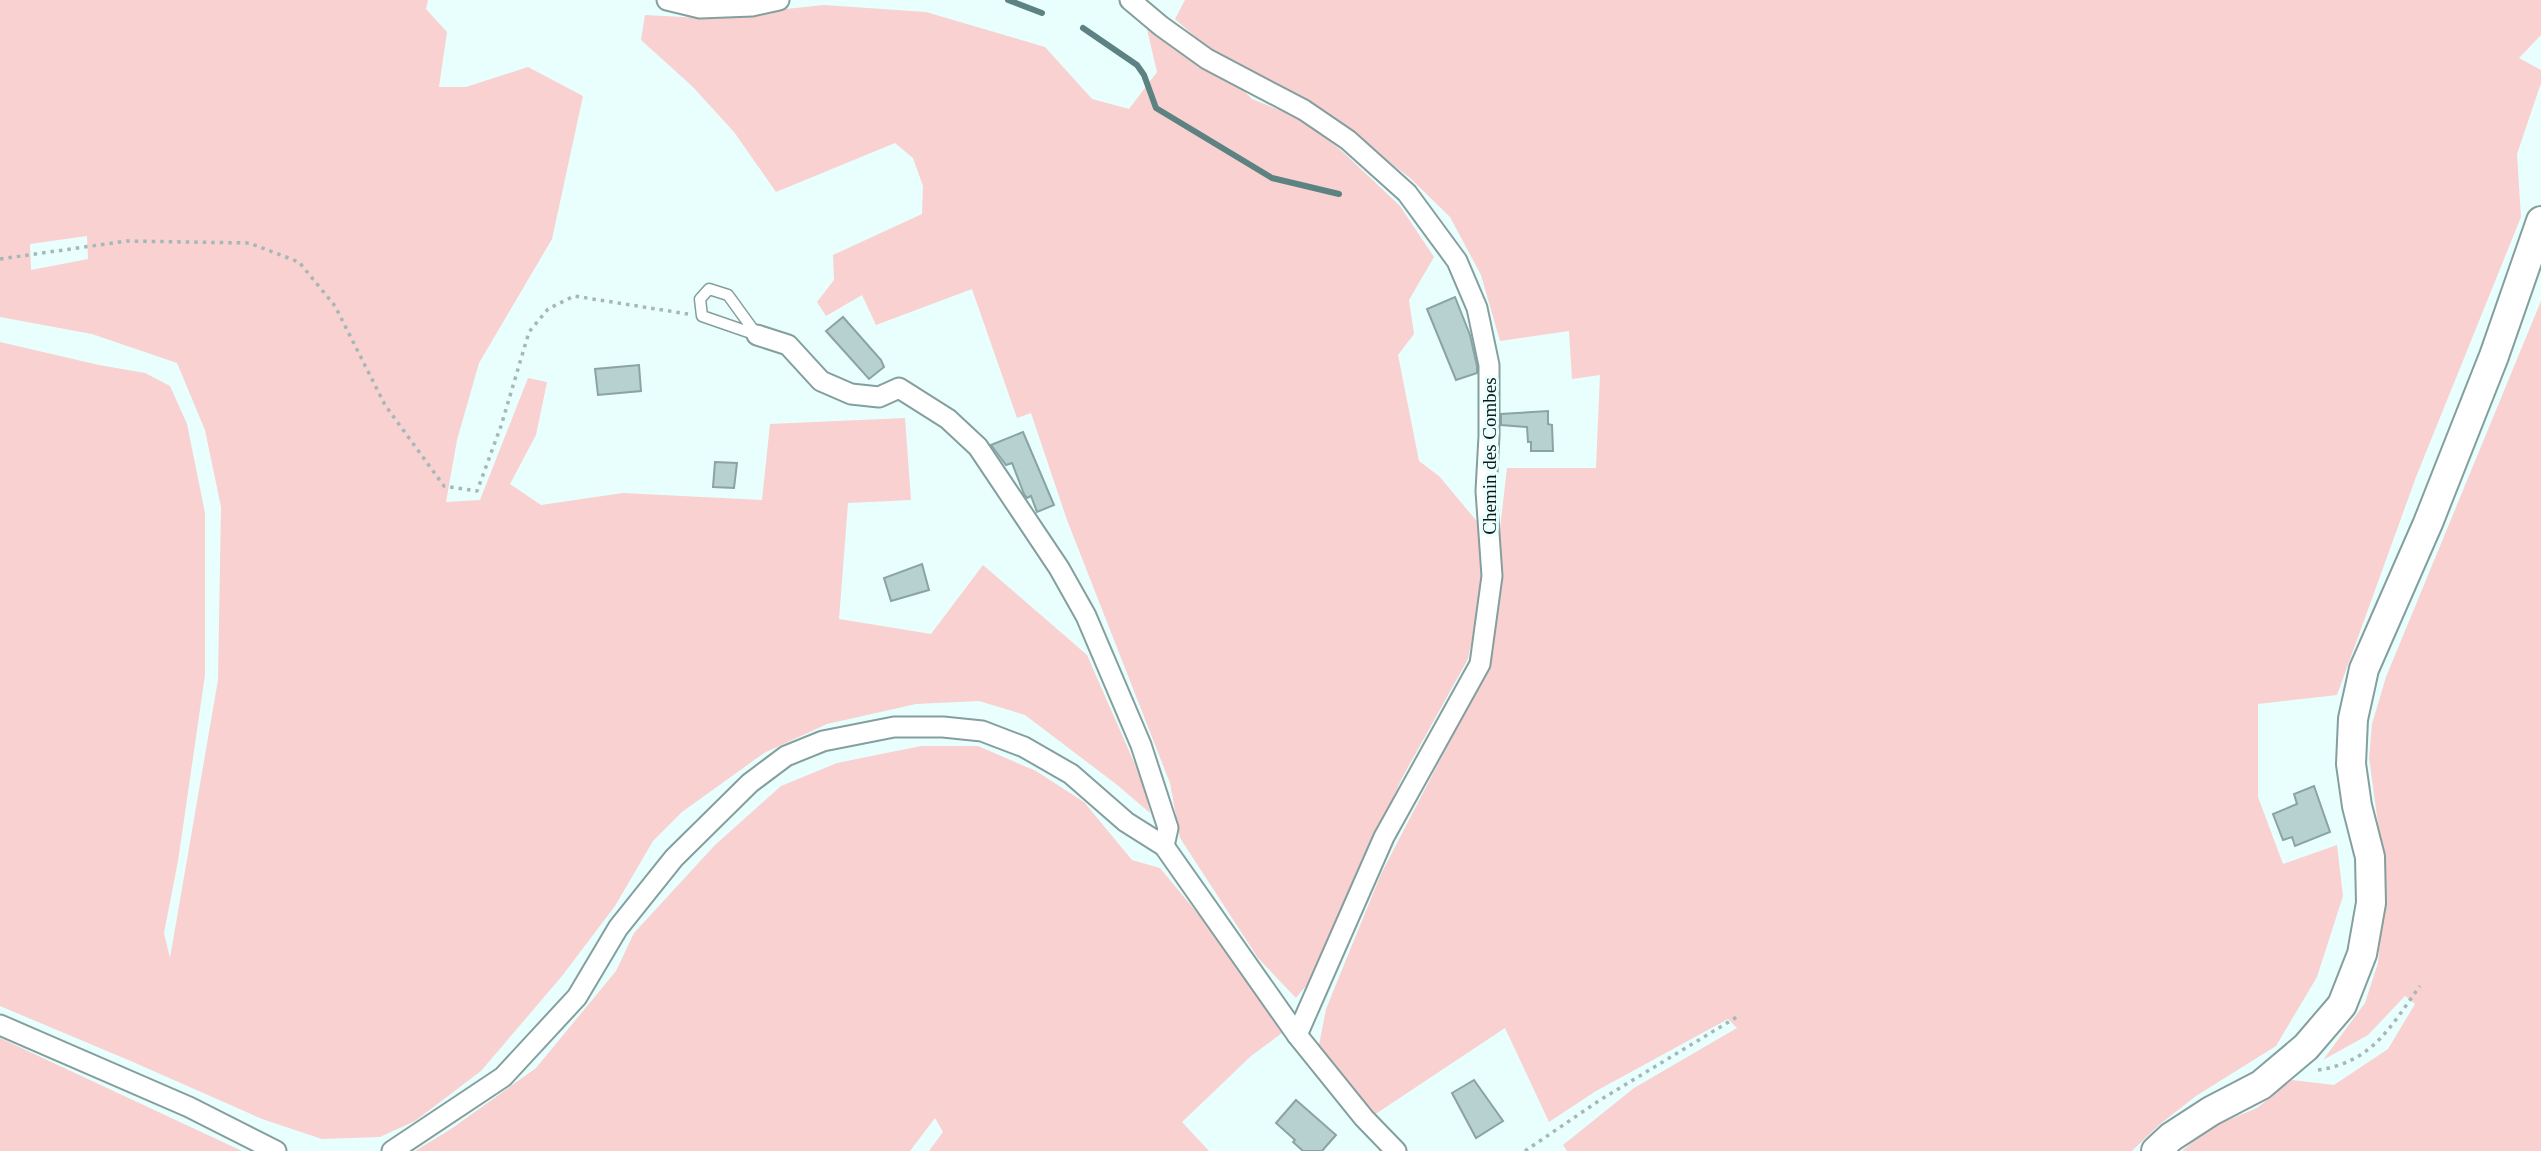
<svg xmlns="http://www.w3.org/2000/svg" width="2541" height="1151" viewBox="0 0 2541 1151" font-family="Georgia,serif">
<rect width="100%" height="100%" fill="#e8fffe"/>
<g fill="#f9d1d1" fill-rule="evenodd">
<path d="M0,0H428L426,9L447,32L439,87H466L528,67L583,96L552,239L479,363L457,440L446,502L480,500L528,378L547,382L536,435L510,484L541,505L623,493L762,500L770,424L905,418L911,500L848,503L839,619L931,634L983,565L1087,655L1144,785L1150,813L1116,784L1025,715L979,701L916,704L827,724L764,753L682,812L653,841L615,906L562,976L481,1071L415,1121L380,1137L322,1139L262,1119L133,1062L0,1006V342L99,365L145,373L170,386L187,424L205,513V675L178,861L164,933L170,958L218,680L221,507L205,430L177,363L92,334L0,317ZM87,236L88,259L31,270L30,244Z"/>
<path d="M1185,0H2541V35L2519,58L2541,70V83L2517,154L2521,217L2416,477L2337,695L2258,704V797L2283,864L2337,845L2343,896L2317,977L2276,1046L2196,1096L2159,1125L2132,1151H1567L1563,1145L1634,1088L1737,1028L1728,1019L1596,1091L1549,1122L1505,1028L1374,1115L1319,1045L1326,1009L1381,874L1483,677L1507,468H1596L1600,375L1572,379L1569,331L1500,341L1481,275L1450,217L1410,178L1308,100L1211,51L1175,19Z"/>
<path d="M824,5L926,12L1045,47L1092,99L1129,109L1157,72L1146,25L1200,66L1241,88L1252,99L1302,119L1343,152L1400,206L1434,257L1409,300L1414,334L1398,355L1419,461L1439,476L1480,525L1484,579L1468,659L1402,778L1310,981L1296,998L1258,958L1180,838L1170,783L1067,520L1031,413L1017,418L972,289L876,325L862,295L826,316L817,302L834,280L833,255L922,214L923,186L913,158L895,143L776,192L734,132L692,86L641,40L645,15L702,18Z"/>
<path d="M2541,301V1151H2182L2209,1128L2257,1108L2292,1080L2334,1085L2388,1049L2415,1004L2405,996L2368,1035L2323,1060L2365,1003L2378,963L2385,874L2369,758L2372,724L2386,677Z"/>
<path d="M921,746H978L1036,771L1084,802L1132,860L1160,868L1208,926L1282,1033L1251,1056L1182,1122L1209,1151H929L943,1132L935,1118L910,1151H415L451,1129L536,1068L616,971L634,933L715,845L781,786L837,763Z"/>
<path d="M0,1038L242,1151H0Z"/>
</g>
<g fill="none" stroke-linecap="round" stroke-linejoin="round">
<g stroke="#5c8382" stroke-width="6">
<path d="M1008,0L1042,13"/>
<path d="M1083,28L1137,65L1144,75L1156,108L1272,178L1339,194"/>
</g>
</g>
<g fill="#b6d1d0" stroke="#89a4a3" stroke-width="2">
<path d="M1455,297L1470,335L1477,366V373L1456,380L1427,309Z"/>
<path d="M843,317L881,360L884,367L869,379L826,331Z"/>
<path d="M639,365L641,391L598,395L595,369Z"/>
<path d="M1548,411V424L1552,425L1553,451H1531V442H1528L1527,427L1501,425V414Z"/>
<path d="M1023,432L1054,505L1037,512L1031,496L1027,498L1024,494L1012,463L1006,465L991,445Z"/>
<path d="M715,462L737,463L734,488L713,487Z"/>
<path d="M922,564L929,590L891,601L884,578Z"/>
<path d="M2314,786L2330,832L2295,846L2292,837L2283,840L2273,814L2297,804L2294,794Z"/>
<path d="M1474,1080L1503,1121L1476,1138L1452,1093Z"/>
<path d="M1296,1100L1336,1135L1322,1151H1303L1293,1142L1295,1140L1276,1123Z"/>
</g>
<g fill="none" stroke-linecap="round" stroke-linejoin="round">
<defs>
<path id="lane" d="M709,289L728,295L757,335L702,316L700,299Z"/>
<g id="street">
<path d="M667,0L700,8L752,6L779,0"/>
<path d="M1130,0L1161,26L1207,59L1304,110L1348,140L1407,193L1457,261L1477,308L1489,365V436L1486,491L1492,576L1480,664L1384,837L1297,1035"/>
<path d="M757,335L788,345L821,381L851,394L879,397L899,388L948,419L978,447L1059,568L1086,616L1141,745L1168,828L1164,846"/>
<path d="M0,1025L189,1107L276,1151"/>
<path d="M392,1151L503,1077L577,997L618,928L674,858L750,783L786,756L823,741L894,727H943L982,731L1024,747L1071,774L1126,822L1164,846L1297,1035L1364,1118L1396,1151"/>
</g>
<path id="secondary" d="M2156,1151L2171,1137L2211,1111L2261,1085L2306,1047L2342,1005L2362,954L2371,903L2370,857L2357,806L2351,764L2353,719L2364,669L2428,523L2494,356L2541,221"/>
</defs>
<use href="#lane" stroke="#849f9e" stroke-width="13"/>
<use href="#street" stroke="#849f9e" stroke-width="23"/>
<use href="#secondary" stroke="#849f9e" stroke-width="32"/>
<g stroke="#a5b8b8" stroke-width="3.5" stroke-dasharray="3.5 5" stroke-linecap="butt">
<path d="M0,259L127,241L249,243L299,262L335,306L385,405L444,486L477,491L501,426L529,332L548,309L574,296L688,314"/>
<path d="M2318,1070C2373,1062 2390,1027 2420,986"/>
<path d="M1525,1151L1600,1100L1740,1015"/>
</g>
<use href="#lane" stroke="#fff" stroke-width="10"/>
<use href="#street" stroke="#fff" stroke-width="19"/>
<use href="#secondary" stroke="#fff" stroke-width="28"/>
</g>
<g text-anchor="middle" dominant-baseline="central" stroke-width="6" stroke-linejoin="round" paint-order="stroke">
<g font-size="19" fill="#0e1818" stroke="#e8fffe">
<text transform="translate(1489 456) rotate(-90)">Chemin des Combes</text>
</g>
</g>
</svg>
